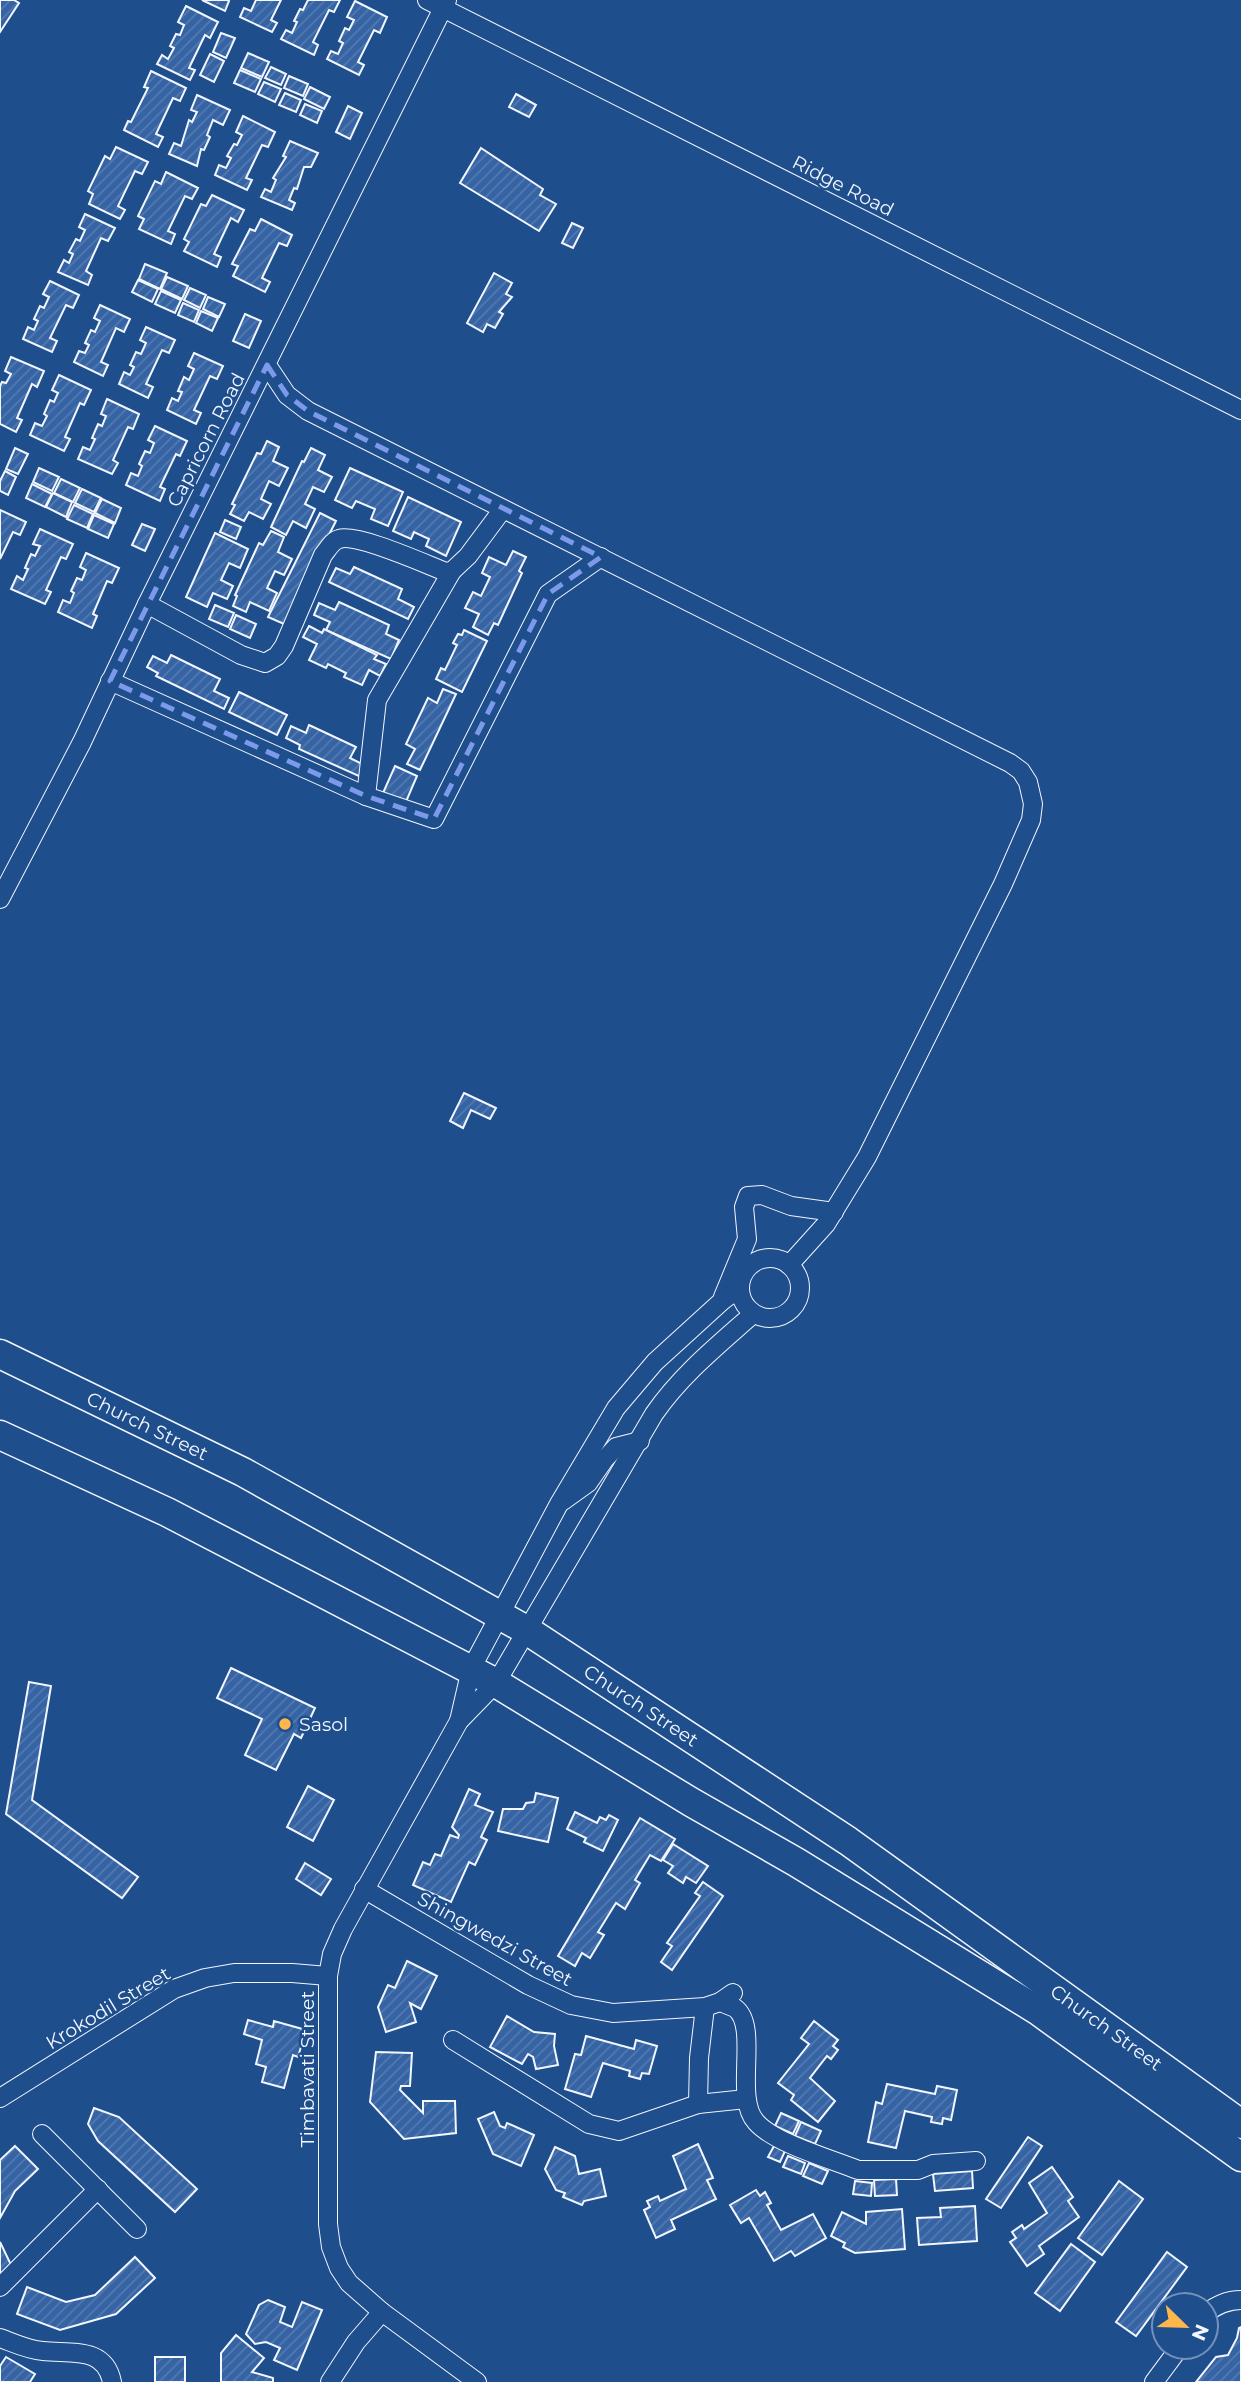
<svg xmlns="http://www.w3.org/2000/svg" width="1241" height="2382" viewBox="0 0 1241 2382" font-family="Montserrat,sans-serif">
<defs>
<pattern id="building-hatch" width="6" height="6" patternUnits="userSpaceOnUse" patternTransform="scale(1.75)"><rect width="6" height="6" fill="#3563a3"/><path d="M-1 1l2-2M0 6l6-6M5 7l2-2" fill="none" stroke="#537ab1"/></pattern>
</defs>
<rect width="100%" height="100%" fill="#1f4e8c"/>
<g fill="url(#building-hatch)" stroke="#f2f6ff" stroke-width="2">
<path d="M0,0H14L19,3L0,32Z"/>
<path d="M202,0H227L229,1L225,11Z"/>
<path d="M256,0H281L271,20L277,23L272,32L240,17L244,8L251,11Z"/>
<path d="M308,0H340L334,12L329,10L313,42L318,45L314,55L281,39L286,30L292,33L297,22L294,21L300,9L303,10Z"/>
<path d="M355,1L387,17L380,33L374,30L358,62L364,65L359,75L327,59L331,51L338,54L343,43L339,41L345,28L349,30L354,20L347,17Z"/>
<path d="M186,6L218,22L210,38L205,35L189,68L195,70L190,80L157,64L162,55L168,59L174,48L170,46L176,34L180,35L184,25L178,22Z"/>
<path d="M221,33L235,38L226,58L213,52Z"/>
<path d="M248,53L269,62L262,77L241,68Z"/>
<path d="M210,54L224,61L214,82L200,75Z"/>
<path d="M271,67L286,74L281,85L265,78Z"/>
<path d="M240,70L261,79L255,92L234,83Z"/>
<path d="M151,71L186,88L180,101L173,98L156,134L163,137L158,147L124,130L128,121L131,122L148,88L144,87Z"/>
<path d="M289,76L308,84L303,96L284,88Z"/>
<path d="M264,82L281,89L275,102L258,94Z"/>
<path d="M310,87L330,97L324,109L304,99Z"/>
<path d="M285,93L301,100L296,112L279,105Z"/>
<path d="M516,94L536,105L529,117L509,107Z"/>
<path d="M197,95L230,110L223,125L213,120L207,135L210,137L204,150L201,149L197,166L169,154L174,143L181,146L189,120L192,122L197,112L191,110Z"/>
<path d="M305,104L322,111L317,123L300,115Z"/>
<path d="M348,106L362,113L350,139L336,132Z"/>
<path d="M243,116L275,132L268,147L262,145L246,178L252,180L247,190L215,175L219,165L226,168L231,158L227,156L234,144L237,145L242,135L236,132Z"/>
<path d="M290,141L318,153L311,167H304L297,189L294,188L289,200L295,203L292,210L261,197L265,189L271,192L276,180L273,178L286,157L283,156Z"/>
<path d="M116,147L148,162L142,174L135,171L118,206L125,210L120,219L89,204L93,194L88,191L105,156L110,159Z"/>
<path d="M481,148L543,189L540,195L556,204L539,231L460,183Z"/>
<path d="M166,172L198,188L192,199L185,196L168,231L175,234L171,244L139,229L144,219L138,216L155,181L161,184Z"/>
<path d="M212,195L244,210L238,222L231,218L214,254L221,257L217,267L184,251L189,242L184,239L201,204L206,206Z"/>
<path d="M85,214L115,228L108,241L101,238L86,271L92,275L88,285L58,272L64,260L69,263L73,254L69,252L76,239L80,241L85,230L79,227Z"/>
<path d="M261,219L292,235L287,246L279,243L262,278L270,282L265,292L233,276L238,266L232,264L250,229L255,231Z"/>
<path d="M572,223L583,228L573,248L562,243Z"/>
<path d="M145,264L167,273L160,289L139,279Z"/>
<path d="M494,273L512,283L506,294L512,297L499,312L503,314L495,328L487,324L483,332L467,323Z"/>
<path d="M167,277L188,286L182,299L161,289Z"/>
<path d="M138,280L158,289L152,302L132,292Z"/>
<path d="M50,281L79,295L73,308L66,305L50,338L57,341L52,352L23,339L28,327L34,330L38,321L34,319L40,306L44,308L49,297L43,294Z"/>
<path d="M190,288L206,295L200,308L184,300Z"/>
<path d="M161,291L181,300L175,313L155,304Z"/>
<path d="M208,297L225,304L219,317L203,309Z"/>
<path d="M183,303L199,310L194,322L178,315Z"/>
<path d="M100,305L130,319L124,332L116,328L101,362L108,365L103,376L74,362L79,351L85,353L89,345L85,343L91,330L95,332L100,321L94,318Z"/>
<path d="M201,311L218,318L212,331L196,323Z"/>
<path d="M245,314L261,321L249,348L233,341Z"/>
<path d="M146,327L175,340L169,353L162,350L146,384L153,387L148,398L119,384L124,372L130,375L134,367L130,365L136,352L141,354L146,343L140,340Z"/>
<path d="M194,353L223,366L217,379L210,376L194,410L201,413L196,424L167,410L172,398L178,401L182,392L178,391L184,377L189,380L194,369L188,366Z"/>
<path d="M11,357L44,371L37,387L32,384L17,418L22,420L16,432L0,424V386L2,382L6,383L11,374L5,371Z"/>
<path d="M59,375L91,390L84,405L80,403L65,437L70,439L64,451L30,435L35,423L42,426L47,416L44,414L50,400L54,402L58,393L52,390Z"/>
<path d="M107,399L139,414L133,429L128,427L113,460L118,463L112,474L78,459L83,447L90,450L95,439L92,438L98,424L102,426L106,416L101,414Z"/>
<path d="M155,426L187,441L180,456L176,454L160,487L165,489L160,501L126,485L131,473L138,476L142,466L139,464L145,451L150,453L154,443L148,440Z"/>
<path d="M267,441L279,447L273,461L288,468L279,486L269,481L261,499L271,504L263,519L249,512L244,521L230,514L235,505L232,504L257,453L261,454Z"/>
<path d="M15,448L28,454L18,474L6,469Z"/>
<path d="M311,448L325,455L318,470L332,477L324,492L313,487L305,504L315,509L306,528L293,521L286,535L271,527L302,461L304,462Z"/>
<path d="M39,468L59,477L52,491L33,482Z"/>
<path d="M350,468L403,492L388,526L371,519L375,509L356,501L352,508L335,500Z"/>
<path d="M5,471L16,477L8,495L0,491V481Z"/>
<path d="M61,479L80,488L73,502L54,493Z"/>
<path d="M32,484L52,494L45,507L26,498Z"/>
<path d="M82,489L101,498L94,512L75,503Z"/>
<path d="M53,493L72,502L66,517L46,507Z"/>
<path d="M408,497L461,522L446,556L426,546L429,539L414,532L411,539L393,531Z"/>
<path d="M102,499L121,508L115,523L95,513Z"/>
<path d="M74,505L93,514L87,528L67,519Z"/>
<path d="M0,510L26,522L20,535L13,532L0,559Z"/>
<path d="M320,513L336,521L284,624L268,617Z"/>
<path d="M94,515L114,524L108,538L88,529Z"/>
<path d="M225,520L241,527L236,539L220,532Z"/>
<path d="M142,524L155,529L145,551L132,545Z"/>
<path d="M40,529L73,544L66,559L61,557L46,590L51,592L45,604L11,589L17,576L23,580L28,569L25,568L31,554L35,556L40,546L33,544Z"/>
<path d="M271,531L284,537L278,552L292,559L284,575L275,571L267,588L277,593L269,611L250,602L246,612L233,606L237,596L235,595L259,543L263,545Z"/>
<path d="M215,533L248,549L240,568L229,563L221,580L233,586L227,599L213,593L207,607L186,597Z"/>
<path d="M513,551L526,557L519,571L522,573L498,625L494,623L488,635L473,627L479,614L465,608L473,592L481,596L490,577L482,573L489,557L506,565Z"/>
<path d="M86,553L119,568L112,583L107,581L93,614L97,616L92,628L58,612L63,600L70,603L74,593L71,591L77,578L82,580L86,570L80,567Z"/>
<path d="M354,567L402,589L398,599L414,607L408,619L329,582L336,568L350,574Z"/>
<path d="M339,602L389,625L386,634L399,640L391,659L326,630L330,622L314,615L319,603L335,610Z"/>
<path d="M215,605L234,613L228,627L209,619Z"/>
<path d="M236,615L256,624L250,638L230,629Z"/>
<path d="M309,626L322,633L324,629L377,655L374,659L386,664L380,676L369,670L362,685L344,677L346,673L328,664L326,668L309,660L317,644L303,637Z"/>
<path d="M464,630L487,641L462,692L436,679L441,668L445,670L457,645L453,643L458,634L462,635Z"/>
<path d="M171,655L220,679L214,691L229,698L224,709L156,676L158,673L147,667L153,656L167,663Z"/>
<path d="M443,689L456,694L420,770L407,764L415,749L406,744L428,698L437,703Z"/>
<path d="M239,692L287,715L277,735L229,712Z"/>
<path d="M309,725L356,747L350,758L366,766L361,777L299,749L300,745L286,738L291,726L306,733Z"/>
<path d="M395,766L417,776L405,804L383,793Z"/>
<path d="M464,1093L496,1108L490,1119L471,1110L463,1128L450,1121Z"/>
<path d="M231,1668L315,1708L301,1738L294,1734L276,1770L245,1755L262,1719L217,1698Z"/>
<path d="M29,1682L51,1686L32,1800L138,1877L122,1898L6,1814Z"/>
<path d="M308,1786L334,1800L313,1841L287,1827Z"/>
<path d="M469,1789L480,1794L475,1805L493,1812L481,1837L487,1840L475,1865L469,1862L451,1902L413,1885L423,1862L430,1865L435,1854L441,1856L450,1835L458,1838L459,1835L452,1827Z"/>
<path d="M536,1793L558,1798L548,1842L498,1831L503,1809H523L526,1803L534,1802Z"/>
<path d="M575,1812L597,1823L600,1817L606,1820L609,1815L618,1820L603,1851L584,1842L586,1838L567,1829Z"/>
<path d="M640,1818L675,1839L661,1861L650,1855L635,1880L640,1883L625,1909L616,1903L598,1932L604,1935L590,1958L582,1953L575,1966L558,1956Z"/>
<path d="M673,1844L708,1866L696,1883L686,1877L683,1883L668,1873L673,1866L663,1860Z"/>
<path d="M305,1863L331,1879L321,1895L296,1879Z"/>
<path d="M703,1882L723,1896L672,1970L661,1962L672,1946L667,1943L700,1896L695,1893Z"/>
<path d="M407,1961L437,1976L421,2009L410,2003L416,2022L386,2032L378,2007L388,1985L395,1988Z"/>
<path d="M507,2016L534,2032L555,2034L554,2046L558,2065L536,2069L533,2057L528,2054L522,2064L490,2047Z"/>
<path d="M248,2020L273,2027L274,2021L306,2030L298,2057L293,2055L284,2088L262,2082L266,2067L256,2064L262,2040L244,2034Z"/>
<path d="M814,2021L838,2040L833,2046L838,2050L831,2059L827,2056L810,2078L835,2101L818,2122L791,2100L794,2095L778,2083L809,2044L801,2038Z"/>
<path d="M586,2036L634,2049L636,2040L657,2046L649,2074L642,2073L640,2079L629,2076L630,2071L603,2063L591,2097L565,2089L575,2054L581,2055Z"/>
<path d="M376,2052L412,2053L410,2086H401L400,2090L423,2113V2101H455L456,2133L404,2139L370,2102Z"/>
<path d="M887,2084L935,2094L937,2086L957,2090L951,2120L943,2118L942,2124L931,2122L932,2117L905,2111L896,2148L868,2142L876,2102L882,2104Z"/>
<path d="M94,2108L119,2117L197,2189L175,2212L98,2141L88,2124Z"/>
<path d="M494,2112L500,2126L505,2128L507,2123L534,2135L521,2166L493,2154L478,2119Z"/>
<path d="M781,2113L799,2121L793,2134L775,2126Z"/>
<path d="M801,2122L821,2131L815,2144L795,2136Z"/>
<path d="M1028,2137L1042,2146L1001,2208L986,2199Z"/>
<path d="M698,2144L713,2178L707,2180L716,2199L671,2220L675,2229L656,2238L644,2210L650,2207L647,2201L658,2196L660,2201L686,2189L673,2156Z"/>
<path d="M15,2146L38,2169L15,2191L0,2218V2160Z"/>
<path d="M774,2146L785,2151L780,2162L768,2157Z"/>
<path d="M555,2147L575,2156L579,2174L600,2169L606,2196L584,2201L582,2205L563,2197L565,2193L556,2190L545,2169Z"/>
<path d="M788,2156L805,2163L801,2174L783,2167Z"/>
<path d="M809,2163L828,2171L822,2184L803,2176Z"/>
<path d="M1052,2167L1073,2197L1068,2201L1079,2217L1039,2246L1044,2254L1027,2266L1010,2242L1016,2238L1012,2232L1022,2225L1024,2229L1047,2213L1029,2183Z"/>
<path d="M972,2171L973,2188L935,2191L933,2174Z"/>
<path d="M896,2179L897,2195L875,2196L874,2180Z"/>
<path d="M855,2181L872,2183L871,2196L853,2194Z"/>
<path d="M1119,2181L1143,2199L1102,2255L1078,2238Z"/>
<path d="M756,2190L760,2196L765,2192L771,2203L767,2205L781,2230L813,2214L826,2238L795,2256L791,2251L774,2261L749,2218L741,2223L730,2205Z"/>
<path d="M975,2206L977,2241L919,2245L917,2218L941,2217L940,2208Z"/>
<path d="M902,2209L905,2249L855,2253L843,2247L845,2243L831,2236L842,2212L866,2224V2212Z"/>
<path d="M0,2242L13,2269L0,2276Z"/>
<path d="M1071,2244L1095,2262L1060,2311L1035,2293Z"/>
<path d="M1167,2252L1187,2267L1136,2336L1116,2322Z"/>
<path d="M135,2257L155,2278L116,2314L60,2330L17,2314L27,2287L66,2302L95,2295Z"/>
<path d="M268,2300L285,2307L280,2322L292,2327L302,2302L322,2310L297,2370L274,2360L280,2348L266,2342L255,2344L246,2334L259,2305Z"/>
<path d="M1241,2327V2382H1196L1216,2357L1228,2355L1237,2338L1239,2328Z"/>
<path d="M236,2335L264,2358L252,2372L273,2378V2382H221V2353Z"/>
<path d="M6,2357L35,2374L30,2382H0V2366Z"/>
<rect x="155" y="2357" width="30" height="25"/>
</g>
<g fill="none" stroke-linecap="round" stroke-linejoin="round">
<defs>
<g id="minor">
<path d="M427,0L1241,410"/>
<path d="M267,365L287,395L308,411L1010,763L1021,771L1028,782L1033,804L1031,820L1003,884L867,1157L826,1224L789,1265"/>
<path d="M147,604L241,655L265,663L277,656L284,646L323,555C328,549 332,541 339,539C357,533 425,564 446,572L452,571L468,556L503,509"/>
<path d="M110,681L366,796L434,819L548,594L601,557"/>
<path d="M366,796L377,700L452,571"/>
<path d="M0,899L82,742L147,604L447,0"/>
<circle cx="770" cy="1288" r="30"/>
<path d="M723,1297L747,1239L744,1207L748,1196L762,1195L791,1206L834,1212"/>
<path d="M563,1501L588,1483L604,1460L616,1447L640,1441"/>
<path d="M459,1721L471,1669L560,1502L616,1408L655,1362L722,1301L739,1288"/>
<path d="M364,1889L528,1985L571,2005L613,2013L705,2007L720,2002L733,1993"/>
<path d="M720,2002C725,2004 731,2006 735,2008C760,2026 733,2097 756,2122C774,2143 831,2159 858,2170H918L933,2164L976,2161"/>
<path d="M453,2040L589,2124L619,2131L698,2104L746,2099"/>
<path d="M0,2098L174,1989L205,1978L234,1973H292L328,1976"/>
<path d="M698,2104L699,2058L705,2007"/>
<path d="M42,2134L137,2229"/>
<path d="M0,2287L98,2189"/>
<path d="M1206,2313C1217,2305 1227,2300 1241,2300"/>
<path d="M0,2338C14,2343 28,2350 43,2351C71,2354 105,2346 112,2382"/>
<path d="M330,2382L356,2342L382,2312"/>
<path d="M477,2382L382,2312L349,2283L339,2268L331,2247L328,2224V1976L332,1954L343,1929L459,1721L496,1683L654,1414C681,1375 717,1346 753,1314"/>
<path d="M1154,2382L1180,2347"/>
</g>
<g id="primary">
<path id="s1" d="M0,1354L243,1472L528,1631L848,1841L1241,2124"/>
<path d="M0,1435L167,1512L496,1683L691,1802L796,1862L1037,2010L1241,2157"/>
</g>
</defs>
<use href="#minor" stroke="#f2f6ff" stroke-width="20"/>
<use href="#primary" stroke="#f2f6ff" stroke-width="31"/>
<use href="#minor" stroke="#1f4e8c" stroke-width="18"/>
<use href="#primary" stroke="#1f4e8c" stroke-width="28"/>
</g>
<path fill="none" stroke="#7d9aea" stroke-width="5" stroke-dasharray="14 9" stroke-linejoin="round" d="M267,365L287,395L308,411L601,557L548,594L434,819L366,796L110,681Z"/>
<circle fill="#ffb74d" stroke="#1f4e8c" stroke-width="2.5" cx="285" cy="1724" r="7"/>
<g text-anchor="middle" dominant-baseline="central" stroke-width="5" stroke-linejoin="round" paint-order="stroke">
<g font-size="19" fill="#f2f6ff" stroke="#1f4e8c">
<text transform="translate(843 186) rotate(27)">Ridge Road</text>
<text transform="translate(206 440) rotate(-63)">Capricorn Road</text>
<text stroke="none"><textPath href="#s1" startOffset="164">Church Street</textPath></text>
<text stroke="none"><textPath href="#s1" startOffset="732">Church Street</textPath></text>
<text transform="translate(495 1939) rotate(29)">Shingwedzi Street</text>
<text transform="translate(108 2008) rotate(-31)">Krokodil Street</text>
<text stroke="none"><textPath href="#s1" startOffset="1298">Church Street</textPath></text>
<text transform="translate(307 2069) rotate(-90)">Timbavati Street</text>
</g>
<g font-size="19" fill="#f2f6ff" stroke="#1f4e8c" text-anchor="start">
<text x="299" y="1724">Sasol</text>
</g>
</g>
<g transform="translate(1185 2326) rotate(113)"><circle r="33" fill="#1f4e8c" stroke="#7391ba" stroke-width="2"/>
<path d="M0-5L12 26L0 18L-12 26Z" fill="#ffb74d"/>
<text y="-10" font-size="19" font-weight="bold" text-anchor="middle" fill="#f2f6ff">N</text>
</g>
</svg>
